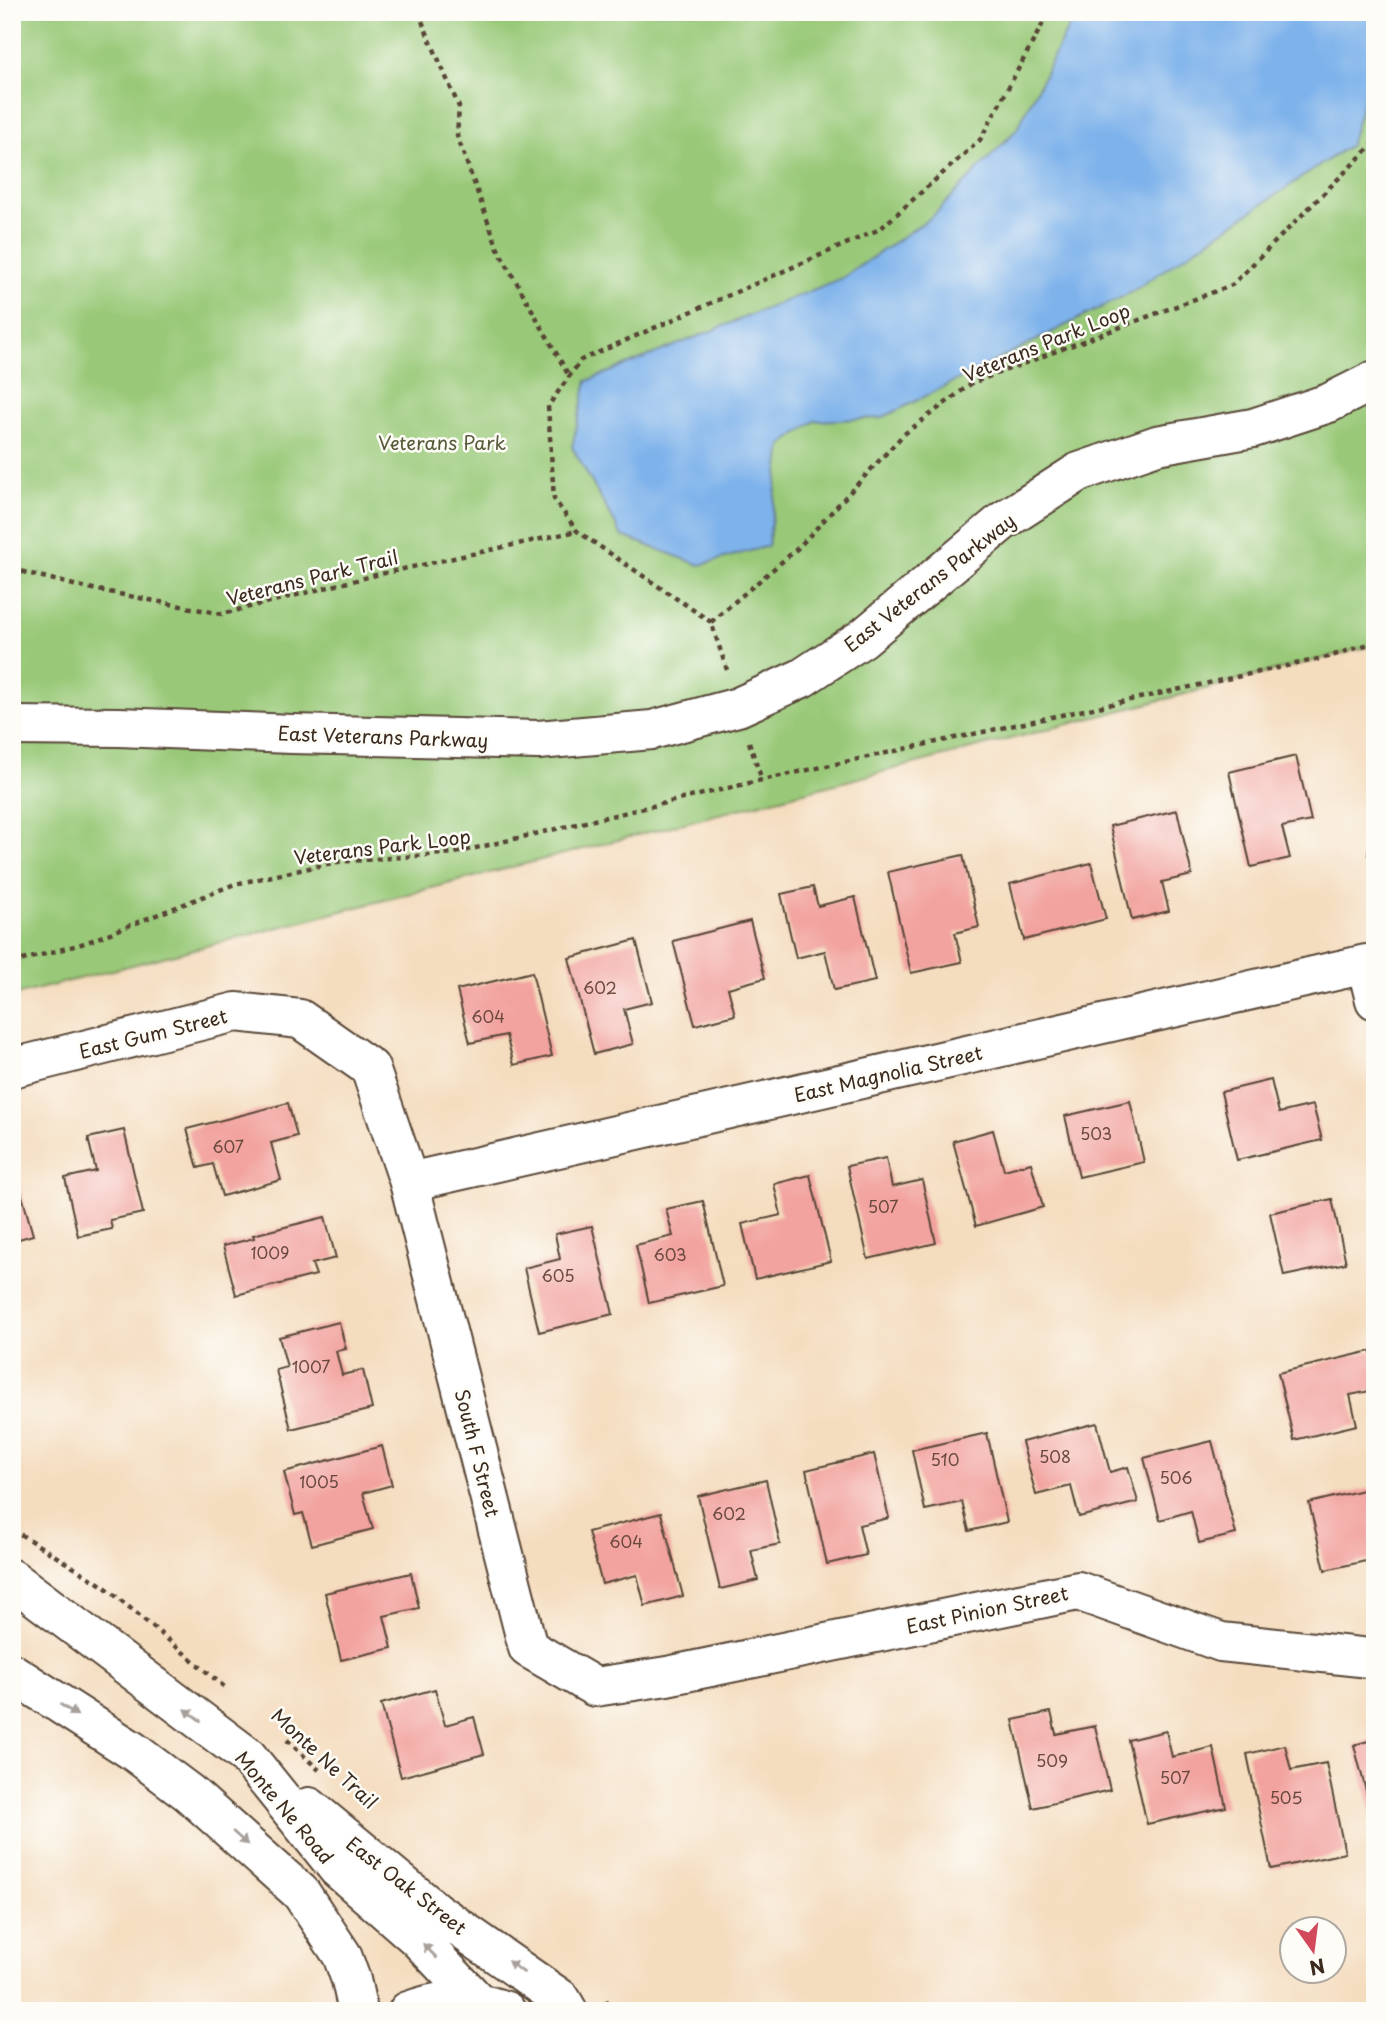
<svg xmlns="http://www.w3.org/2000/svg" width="1387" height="2023" viewBox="0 0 1387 2023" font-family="'Playpen Sans',sans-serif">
<rect width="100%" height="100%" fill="#fdfcf7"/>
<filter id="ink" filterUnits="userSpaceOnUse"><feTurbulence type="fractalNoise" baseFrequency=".0143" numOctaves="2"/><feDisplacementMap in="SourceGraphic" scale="14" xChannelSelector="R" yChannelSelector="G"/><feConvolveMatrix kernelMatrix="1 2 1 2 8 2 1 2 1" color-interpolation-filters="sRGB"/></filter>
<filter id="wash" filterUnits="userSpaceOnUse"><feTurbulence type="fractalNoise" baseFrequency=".00686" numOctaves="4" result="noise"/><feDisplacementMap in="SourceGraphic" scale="28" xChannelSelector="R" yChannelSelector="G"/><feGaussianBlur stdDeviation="1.57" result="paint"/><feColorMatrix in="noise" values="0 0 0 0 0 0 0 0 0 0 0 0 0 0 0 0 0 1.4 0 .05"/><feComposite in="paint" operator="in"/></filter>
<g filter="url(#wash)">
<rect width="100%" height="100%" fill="#f4dcbe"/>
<path fill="#99c978" stroke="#6a7a4b" stroke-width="2" d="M12,12H1375V645L12,996Z"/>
<path fill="#7eb2eb" stroke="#5c6e84" stroke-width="2" d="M1076,12H1375V60L1350,145L1130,293L882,418L815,421L782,445L768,546L700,565L622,536L572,447L587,381L842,278L933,216L1017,129Z"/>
<g id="blocks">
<g fill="#f2a39f">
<path d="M1296,756L1311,821L1282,827L1290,858L1251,867L1229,772Z"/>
<path d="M1177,810L1192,875L1162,882L1169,911L1132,920L1110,826Z"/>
<path d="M1373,820H1375V856L1368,855Z"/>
<path d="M963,855L979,927L955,933L962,962L911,973L888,872Z"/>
<path d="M1091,863L1106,919L1024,940L1010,884Z"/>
<path d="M813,887L818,906L855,897L875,981L834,990L825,951L796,958L781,894Z"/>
<path d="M750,921L765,978L728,988L735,1015L695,1025L673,941Z"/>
<path d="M636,940L652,1002L624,1009L633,1044L594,1054L569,958Z"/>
<path d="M532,972L552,1056L514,1065L506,1035L470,1043L457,990Z"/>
<path d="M1271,1080L1279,1113L1313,1105L1322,1140L1237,1160L1221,1092Z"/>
<path d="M1130,1101L1144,1162L1079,1177L1065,1116Z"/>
<path d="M288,1103L297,1136L271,1143L281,1180L222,1196L213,1164L198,1168L187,1129Z"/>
<path d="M124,1130L143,1213L110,1220L112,1229L78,1236L65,1178L96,1171L88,1138Z"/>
<path d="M993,1130L1004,1170L1031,1163L1043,1207L976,1226L953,1141Z"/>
<path d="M886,1158L892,1187L922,1180L936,1243L868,1259L847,1166Z"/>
<path d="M13,1163L33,1235L12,1241V1164Z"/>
<path d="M810,1175L831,1261L755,1279L742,1224L781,1215L774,1184Z"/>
<path d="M1332,1199L1346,1263L1284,1276L1270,1213Z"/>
<path d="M703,1201L723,1286L649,1303L636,1245L673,1236L666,1209Z"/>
<path d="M325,1217L336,1258L312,1264L316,1275L236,1295L223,1246L254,1238L253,1235Z"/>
<path d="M592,1226L613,1314L539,1332L524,1268L560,1259L555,1234Z"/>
<path d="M339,1322L346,1349L336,1351L342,1375L363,1370L372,1409L291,1429L276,1370L287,1367L279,1337Z"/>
<path d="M1371,1351L1375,1367V1390L1350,1395L1357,1425L1294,1440L1278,1373Z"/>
<path d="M1097,1423L1110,1472L1128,1467L1138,1502L1079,1517L1071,1486L1036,1495L1022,1442Z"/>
<path d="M987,1433L1007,1522L969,1531L962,1502L925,1510L912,1450Z"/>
<path d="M1212,1441L1236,1534L1199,1543L1191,1511L1160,1520L1144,1458Z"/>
<path d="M382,1446L392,1485L363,1493L373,1529L312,1545L303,1513L295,1515L284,1472Z"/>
<path d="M874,1454L889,1518L859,1525L866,1555L827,1564L806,1470Z"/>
<path d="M766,1480L780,1544L751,1550L758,1580L720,1589L698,1496Z"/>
<path d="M1375,1487V1559L1325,1570L1309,1503Z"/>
<path d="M661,1513L683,1596L645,1606L637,1575L602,1584L588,1532Z"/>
<path d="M411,1573L419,1608L384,1616L392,1648L341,1660L325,1593Z"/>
<path d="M435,1689L445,1725L474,1717L484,1754L401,1777L381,1704Z"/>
<path d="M1051,1712L1056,1734L1095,1726L1110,1790L1033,1808L1013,1720Z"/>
<path d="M1166,1731L1172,1757L1213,1747L1226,1807L1147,1824L1128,1740Z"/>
<path d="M1375,1739V1821L1374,1822L1354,1745Z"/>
<path d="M1285,1745L1291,1770L1326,1763L1345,1853L1271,1869L1247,1754Z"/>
</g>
</g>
</g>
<g filter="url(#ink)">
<use href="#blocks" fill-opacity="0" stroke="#574536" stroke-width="2"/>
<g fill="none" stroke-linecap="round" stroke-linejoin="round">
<defs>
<g id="minor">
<path d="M12,726L119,727L292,734L538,740L652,730L738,707L802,678L863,638L1003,521L1079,472L1157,445L1253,428L1329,403L1375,380"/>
<path d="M12,1068L236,1012L300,1019L370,1068L409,1182L528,1648L595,1687L667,1676L1078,1591L1221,1642L1369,1658L1375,1656"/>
<path d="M409,1182L1366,964L1375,1000"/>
<path d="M12,1579L247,1756L338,1869L417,1938L477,2001"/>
<path d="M12,1673L133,1751L189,1793L301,1893L342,1955L351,1980L358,2011"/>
<path d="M309,1807L435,1911L561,1999L568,2011"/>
<path d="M408,2011C448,1997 465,1997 506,2011"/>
</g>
</defs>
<use href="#minor" stroke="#574536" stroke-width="42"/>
<g stroke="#574536" stroke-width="4.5" stroke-dasharray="5 5" stroke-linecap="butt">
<path d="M418,12L459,107L457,136L498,249L569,376"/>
<path d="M12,569L78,586L222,614L376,575L577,531"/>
<path d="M711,622L798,548L903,435L972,383L1232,285L1375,142"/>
<path d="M727,670L711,622L577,531L554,499L548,406L581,360L880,229L980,140L1049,12"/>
<path d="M749,742L762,780"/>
<path d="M12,963L85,943L235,884L337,862L455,853L762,780L1328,657L1375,642"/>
<path d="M12,1529L105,1587L227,1689"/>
<path d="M287,1740L319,1770"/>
<path d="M606,2000L613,2011"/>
</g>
<use href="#minor" stroke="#fff" stroke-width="38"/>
</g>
<defs><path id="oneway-solid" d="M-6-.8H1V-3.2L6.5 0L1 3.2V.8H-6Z" transform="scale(1.75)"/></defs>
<g fill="#a79f9a">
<use href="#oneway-solid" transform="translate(69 1710) rotate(33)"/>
<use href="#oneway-solid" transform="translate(193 1715) rotate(-143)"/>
<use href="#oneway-solid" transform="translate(240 1838) rotate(42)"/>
<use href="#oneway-solid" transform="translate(430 1951) rotate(-134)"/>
<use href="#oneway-solid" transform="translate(516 1967) rotate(-144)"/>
</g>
</g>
<g text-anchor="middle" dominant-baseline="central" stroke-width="5" stroke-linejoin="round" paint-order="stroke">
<g font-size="16" fill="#69483e">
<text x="600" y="987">602</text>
<text x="488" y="1016">604</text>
<text x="1096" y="1133">503</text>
<text x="228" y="1146">607</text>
<text x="883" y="1206">507</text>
<text x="270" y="1252">1009</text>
<text x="670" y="1254">603</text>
<text x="558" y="1275">605</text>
<text x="311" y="1366">1007</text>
<text x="1055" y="1456">508</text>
<text x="945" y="1459">510</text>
<text x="1176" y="1477">506</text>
<text x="319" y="1481">1005</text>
<text x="729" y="1513">602</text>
<text x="626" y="1541">604</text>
<text x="1052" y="1760">509</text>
<text x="1175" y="1777">507</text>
<text x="1286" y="1797">505</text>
</g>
<g font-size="19" fill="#3b2a1e" stroke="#fdfcf7">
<text transform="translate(1046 342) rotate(-22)">Veterans Park Loop</text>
<text transform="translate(312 577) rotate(-14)">Veterans Park Trail</text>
<text transform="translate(929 582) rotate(-38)">East Veterans Parkway</text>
<text transform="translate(383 736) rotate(2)">East Veterans Parkway</text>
<text transform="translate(382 846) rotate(-7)">Veterans Park Loop</text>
<text transform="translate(153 1033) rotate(-14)">East Gum Street</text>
<text transform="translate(888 1073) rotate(-13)">East Magnolia Street</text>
<text transform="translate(478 1453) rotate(76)">South F Street</text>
<text transform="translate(987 1609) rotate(-12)">East Pinion Street</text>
<text transform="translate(325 1758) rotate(43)">Monte Ne Trail</text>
<text transform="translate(285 1807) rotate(50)">Monte Ne Road</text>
<text transform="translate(407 1885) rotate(38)">East Oak Street</text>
</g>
<g font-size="19" fill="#575a39" stroke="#fdfcf7">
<text x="442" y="442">Veterans Park</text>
</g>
</g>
<rect width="1387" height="2023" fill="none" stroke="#fdfcf7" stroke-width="42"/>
<g transform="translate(1313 1950) rotate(166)"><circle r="33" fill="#fdfcf7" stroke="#afa8a0" stroke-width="2"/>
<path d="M0-5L12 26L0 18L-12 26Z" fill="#d1495b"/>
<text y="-10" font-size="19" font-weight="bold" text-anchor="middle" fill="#3b2a1e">N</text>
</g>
</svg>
